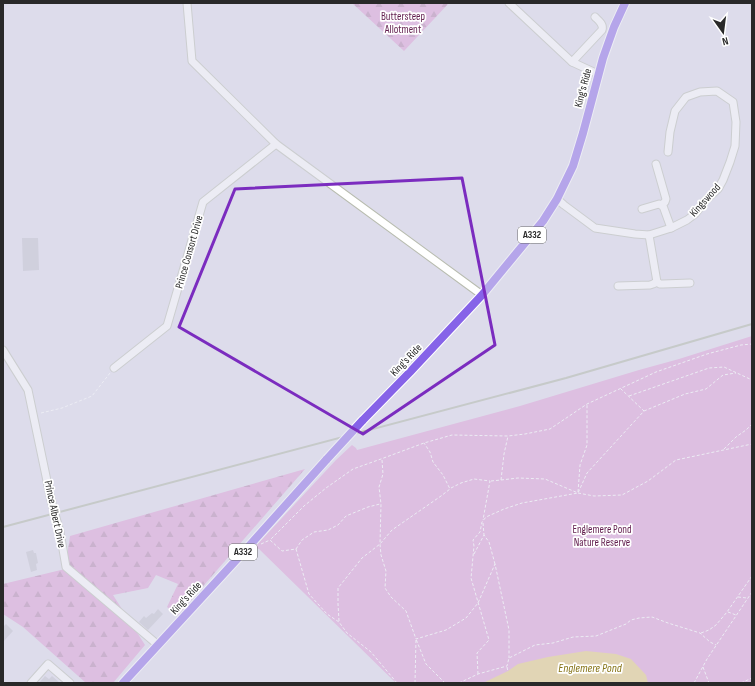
<svg xmlns="http://www.w3.org/2000/svg" width="755" height="686" viewBox="0 0 755 686" font-family="'Sofia Sans Condensed',sans-serif">
<defs>
<pattern id="forest-firs" width="22" height="20" patternUnits="userSpaceOnUse"><rect width="22" height="20" fill="#de9bd4"/><path d="M5 1l3.5 6h-7zM16 11l3.5 6h-7z" fill="#b47eac"/></pattern>
</defs>
<rect width="100%" height="100%" fill="#dddceb"/>
<g fill="url(#forest-firs)">
<path d="M352,3H449L404,51Z"/>
<path d="M305,469L178,615L167,607L178,584L156,575L148,588L113,595L145,645L113,683H86L23,627L3,614V584L65,569L70,536Z"/>
</g>
<path fill="#de9bd4" d="M752,336V683H396L259,549L254,548L336,460L352,445L356,448L357,450L520,406L639,370L679,359Z"/>
<path fill="#e7cc74" d="M586,651L616,654L631,659L646,675L648,683H483L508,671L518,664L548,657Z"/>
<g fill="#c2c0cd">
<path d="M22,238H38L39,270L23,271Z"/>
<path d="M33,550L34,553H36L38,563L36,564L37,570L31,572L26,552Z"/>
<path d="M158,609L163,614L148,630L139,622L144,616L146,618L152,613L154,614Z"/>
<path d="M6,624L13,631L3,642V627Z"/>
<path d="M45,676L49,679L52,676L60,683H39Z"/>
</g>
<g fill="none" stroke-linecap="round" stroke-linejoin="round">
<defs>
<g id="minor">
<path d="M187,3L192,61L276,144L482,295"/>
<path d="M509,3L572,62L598,74"/>
<path d="M572,62L602,30C604,24 598,20 595,17"/>
<path d="M656,164L666,199L665,202L661,205"/>
<path d="M557,199L564,205L595,228L635,234L649,235L671,228L687,220L695,214L705,201L718,189L723,180L730,162L735,146L736,122L733,102L717,91L700,92L686,97L675,111L670,132L668,152"/>
<path d="M642,209L659,204L663,206L671,228"/>
<path d="M649,235L657,282"/>
<path d="M657,282L660,284H663L690,283"/>
<path d="M618,286L650,285L653,284L657,282"/>
<path d="M3,350L28,390L51,500"/>
<path d="M114,368L167,326L203,202L276,144"/>
<path d="M60,532L66,567L158,645"/>
<path d="M31,683L48,664L70,683"/>
</g>
<g id="major">
<path d="M362,421L410,372L482,295L543,221L557,199L573,166L583,133L603,58L614,27L625,3"/>
<path d="M123,683L250,545L327,459"/>
</g>
</defs>
<use href="#minor" stroke="#b8bcaf" stroke-width="9"/>
<use href="#major" stroke="#fff" stroke-width="10"/>
<g stroke="#fff" stroke-width="1" stroke-dasharray="3 2" stroke-linecap="butt">
<path d="M629,396L709,368L724,367L752,380"/>
<path d="M644,411L685,394L706,389L723,375L736,373"/>
<path d="M41,413L62,408L92,396L110,373"/>
<path d="M724,449L736,437L746,430L752,424"/>
<path d="M382,460L383,474L379,487L381,504L380,544L381,555L386,571L385,588L391,597L406,611L416,639L446,630L466,618L478,603L495,564L509,630V658"/>
<path d="M501,480L518,478L545,479L578,493L594,496L622,495L648,481L676,460L752,444"/>
<path d="M491,481L501,480L504,454L508,436"/>
<path d="M451,488L461,483L474,479L490,481L483,520"/>
<path d="M578,492L580,465L587,445V405"/>
<path d="M483,523L484,535"/>
<path d="M261,544L270,540"/>
<path d="M296,549L302,540L314,532L328,530L338,525L346,516L368,507L380,504"/>
<path d="M474,554L484,535L489,542L495,564"/>
<path d="M738,597L747,598"/>
<path d="M728,612L736,615"/>
<path d="M339,621L338,604V588L362,558L380,544L392,530L441,496L450,489L443,475L433,462L430,452L424,443"/>
<path d="M701,633L709,630L716,625L727,612L752,576"/>
<path d="M507,667L508,672"/>
<path d="M703,667L709,683"/>
<path d="M478,674L477,653L489,640L471,578L474,546L473,540L480,532L482,522L486,517L504,509L522,503L578,493L587,473L644,411L621,389"/>
<path d="M397,683L371,652L347,633L339,622L327,614L309,594L296,549L282,551L270,540L304,506L326,488L353,469L381,459L424,443L452,435L508,436L525,434L550,429L587,404L656,372L707,354L741,345L752,344"/>
<path d="M415,683L416,639L426,664L445,683"/>
<path d="M459,683L478,674L507,666L509,658L535,645L553,643L573,637L596,636L626,624L631,620L639,618L652,617L668,623L700,633L710,642L716,645"/>
<path d="M694,683L707,659L752,592"/>
<path d="M741,683L752,678"/>
</g>
<use href="#minor" stroke="#fff" stroke-width="7"/>
<use href="#major" stroke="#8663e8" stroke-width="8"/>
<path stroke="#acb39f" stroke-width="2" d="M3,527L566,378L752,324"/>
<defs>
<path id="minor-bridge" d="M51,500L60,532"/>
<path id="major-bridge" d="M327,459L362,421"/>
</defs>
<use href="#minor-bridge" stroke="#b8bcaf" stroke-width="9" stroke-linecap="butt"/>
<use href="#major-bridge" stroke="#fff" stroke-width="10" stroke-linecap="butt"/>
<use href="#minor-bridge" stroke="#fff" stroke-width="7"/>
<use href="#major-bridge" stroke="#8663e8" stroke-width="8"/>
</g>
<path d="M0 0H755V686H0ZM462,178L495,345L363,434L179,327L235,189Z" fill="#dddceb" fill-opacity=".55" fill-rule="evenodd"/>
<path fill="none" stroke="#7b2cbf" stroke-width="3" stroke-linejoin="round" d="M462,178L495,345L363,434L179,327L235,189Z"/>
<g text-anchor="middle" dominant-baseline="central" stroke-width="3.5" stroke-linejoin="round" paint-order="stroke">
<g fill="#fff" stroke="#696969" stroke-width="1">
<rect x="518" y="227" width="28" height="16" rx="3"/>
<rect x="229" y="544" width="28" height="16" rx="3"/>
</g>
<g font-size="10" font-weight="bold" fill="#292929">
<text x="532" y="235">A332</text>
<text x="243" y="552">A332</text>
</g>
<g font-size="11" fill="#621e4e" stroke="#fff">
<text x="403" y="16">Buttersteep<tspan x="403" dy="13">Allotment</tspan></text>
<text x="602" y="529">Englemere Pond<tspan x="602" dy="13">Nature Reserve</tspan></text>
</g>
<g font-size="11" fill="#292929" stroke="#fff">
<text transform="translate(583 88) rotate(-75)">King's Ride</text>
<text transform="translate(705 200) rotate(-48)">Kingswood</text>
<text transform="translate(189 252) rotate(-74)">Prince Consort Drive</text>
<text transform="translate(406 360) rotate(-46)">King's Ride</text>
<text transform="translate(55 514) rotate(78)">Prince Albert Drive</text>
<text transform="translate(186 598) rotate(-47)">King's Ride</text>
</g>
<g font-size="12" font-style="italic" fill="#857315" stroke="#fff">
<text x="590" y="668">Englemere Pond</text>
</g>
</g>
<rect width="755" height="686" fill="none" stroke="#292929" stroke-width="8"/>
<g transform="translate(723 32) rotate(166)" stroke="#ffffff" stroke-width="3" paint-order="stroke">
<path d="M0-3L7 15L0 10L-7 15Z" fill="#292929"/>
<text y="-6" font-size="11" font-weight="bold" text-anchor="middle" fill="#292929">N</text>
</g>
</svg>
